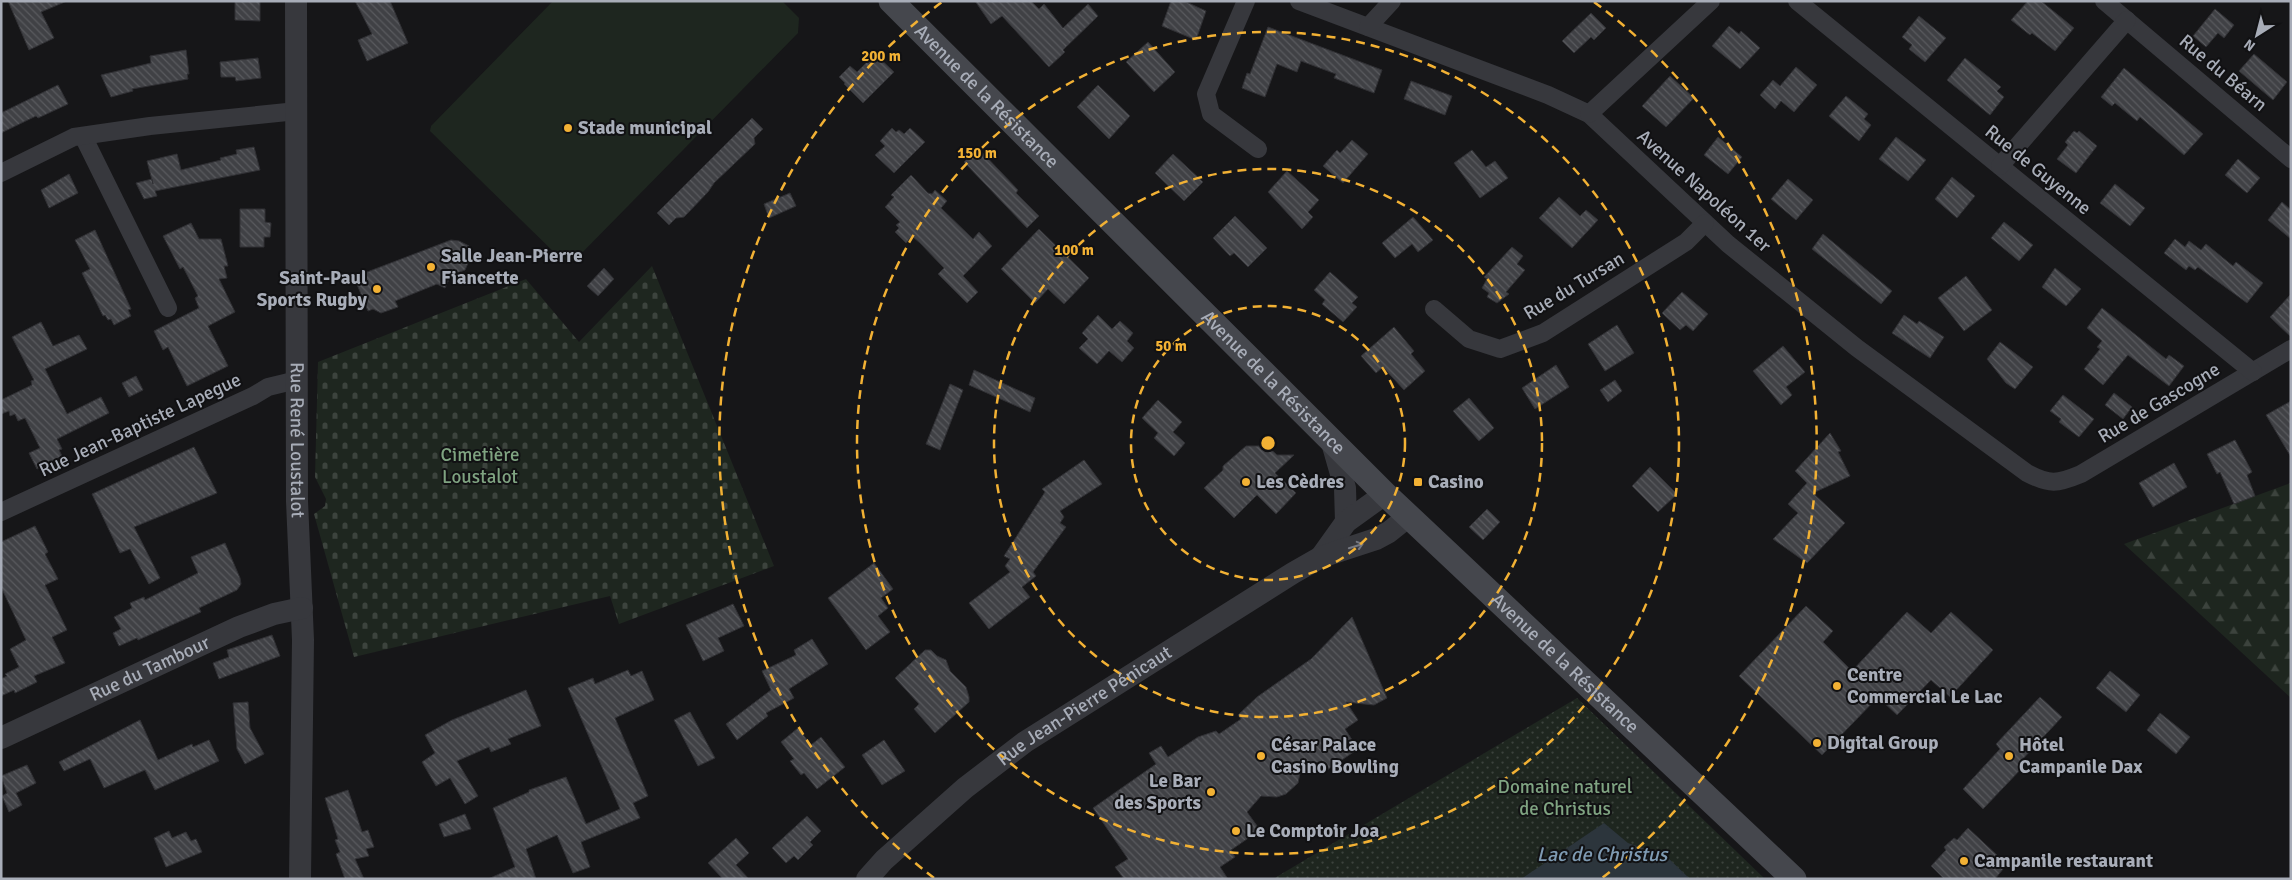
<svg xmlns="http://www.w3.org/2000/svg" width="2292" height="880" viewBox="0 0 2292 880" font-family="Signika,sans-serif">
<defs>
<pattern id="green-dots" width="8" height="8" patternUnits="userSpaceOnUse" patternTransform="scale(1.25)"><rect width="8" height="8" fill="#1e261f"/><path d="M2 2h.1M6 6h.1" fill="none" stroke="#3c433d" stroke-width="1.8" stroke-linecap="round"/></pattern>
<pattern id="forest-firs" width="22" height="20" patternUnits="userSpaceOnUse" patternTransform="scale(1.25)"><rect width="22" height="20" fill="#1e261f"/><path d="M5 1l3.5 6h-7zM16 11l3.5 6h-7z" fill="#3c433d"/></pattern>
<pattern id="cemetery-stones" width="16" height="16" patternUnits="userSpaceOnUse" patternTransform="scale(1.25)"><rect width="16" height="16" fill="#1e261f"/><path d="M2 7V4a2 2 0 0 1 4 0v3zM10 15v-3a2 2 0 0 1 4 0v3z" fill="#3c433d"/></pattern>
<pattern id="building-back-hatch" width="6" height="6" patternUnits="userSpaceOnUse" patternTransform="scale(1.25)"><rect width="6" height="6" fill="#404145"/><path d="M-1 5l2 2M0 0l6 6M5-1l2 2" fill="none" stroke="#595a5e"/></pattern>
</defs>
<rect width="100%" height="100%" fill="#161618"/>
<path fill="url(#green-dots)" d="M1577,698L1765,879H1273Z"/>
<path fill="url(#forest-firs)" d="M2291,483V698L2124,544Z"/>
<path fill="url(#cemetery-stones)" d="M652,266L774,566L619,624L610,596L354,657L314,514L325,506L326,499L315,477L318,362L526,279L579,342Z"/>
<path fill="#1e261f" d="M553,1H782L799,18L798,33L574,261L562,260L430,131L431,126Z"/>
<path fill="#2c353c" d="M1604,823L1628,843L1666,856L1690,879H1521Z"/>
<g fill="url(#building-back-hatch)" stroke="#303034">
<path d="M8,1H67L41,12L54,38L29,50Z"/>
<path d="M235,1H260V21L235,20Z"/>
<path d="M355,1H390L408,43L367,61L358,40L372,34Z"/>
<path d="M975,1H1031L1039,9L1044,4L1063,28L1088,4L1098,16L1063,50L1065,52L1049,67L1002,16L991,24Z"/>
<path d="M1171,1H1184L1206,11L1196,40L1162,26Z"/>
<path d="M2028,1H2041L2074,28L2055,51L2032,33L2030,35L2011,20Z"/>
<path d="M2215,9L2234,25L2224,38L2218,33L2206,47L2193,36Z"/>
<path d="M1591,13L1606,28L1594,40L1591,37L1574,53L1562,41Z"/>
<path d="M1919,16L1946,38L1925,62L1909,49L1912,45L1902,37Z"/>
<path d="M1729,26L1739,34L1741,31L1760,48L1740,69L1712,46Z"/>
<path d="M1268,27L1382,70L1374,93L1334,78L1336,74L1301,61L1297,72L1277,64L1265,97L1242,88L1247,73L1250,74Z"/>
<path d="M1148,42L1175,72L1154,92L1126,62Z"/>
<path d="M186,50L189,74H187L188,79L132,89L133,91L111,97L101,75L151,63L150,56Z"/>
<path d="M875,54L894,72L863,103L844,84L845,83L839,77L850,66L857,72Z"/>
<path d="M2254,54L2287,82L2273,100L2239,71Z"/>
<path d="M258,58L261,78L236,81L235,77H221L220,62Z"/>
<path d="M1965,58L2001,87L1997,91L2004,97L1990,115L1947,80Z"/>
<path d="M1796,67L1817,85L1794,112L1781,101L1775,109L1760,95L1773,80L1780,86Z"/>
<path d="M2124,68L2203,134L2184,155L2140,117L2137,121L2115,103L2112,106L2101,97Z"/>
<path d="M1670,76L1694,98L1666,127L1642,106Z"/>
<path d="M1411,81L1452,96L1445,115L1404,99Z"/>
<path d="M58,85L68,104L38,118L36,116L1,133V113Z"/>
<path d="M1098,85L1130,116L1109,139L1077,107Z"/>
<path d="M1846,96L1868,114L1864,119L1871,125L1859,141L1829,116Z"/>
<path d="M752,118L763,129L754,138L755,144L714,183L708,192L684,217L676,218L669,225L657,213Z"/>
<path d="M892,128L896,132L899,130L904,134L910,128L925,142L894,173L875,155L885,146L880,141Z"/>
<path d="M2074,131L2077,133L2079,131L2097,146L2076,173L2057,159L2068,145L2065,142Z"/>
<path d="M1718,137L1742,157L1728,174L1704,155Z"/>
<path d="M1896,137L1926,160L1908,181L1879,159Z"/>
<path d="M1352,140L1368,154L1343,183L1323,166L1337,150L1340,153Z"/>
<path d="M254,147L260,170L155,191L157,196L144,199L136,183L152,179L153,184L147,161L177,154L181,170L221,160L220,158L237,154L236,150Z"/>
<path d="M978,148L1018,190L1016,193L1039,216L1027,228L964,162Z"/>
<path d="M1472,150L1486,167L1495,161L1508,178L1480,198L1454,163Z"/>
<path d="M1173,154L1203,182L1184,201L1155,173Z"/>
<path d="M2238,159L2260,178L2247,193L2225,175Z"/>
<path d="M1287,171L1319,200L1308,212L1313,217L1302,229L1268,192Z"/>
<path d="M69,174L78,193L49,208L41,190Z"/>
<path d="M911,175L928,193L932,194L935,190L947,201L941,208L973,239L979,232L992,246L963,276L978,292L967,303L938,274L944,268L920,243L912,236L906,243L895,232L899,228L896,225L900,222L885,207L894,197L891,195Z"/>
<path d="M1952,177L1975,196L1957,218L1935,199Z"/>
<path d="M1788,179L1813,200L1796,220L1771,199Z"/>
<path d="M2115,184L2145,208L2130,226L2100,203Z"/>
<path d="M790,193L796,206L769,218L764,204Z"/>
<path d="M1559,197L1580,216L1586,210L1598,220L1572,248L1539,218Z"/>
<path d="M2282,202L2291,210V239L2268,220Z"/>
<path d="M240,209H265V222L271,223L270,237H264V247H240Z"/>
<path d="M1235,216L1267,248L1248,267L1234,253L1230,256L1213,238Z"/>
<path d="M1413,217L1433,240L1418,252L1412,244L1395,258L1382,243Z"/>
<path d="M2004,222L2033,245L2019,261L1991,238Z"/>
<path d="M191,223L199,239H221L228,266H224L227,278L219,279L235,312L208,326L228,366L187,386L168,347L163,350L154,331L199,308L195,298L198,296L183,267L180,269L163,236Z"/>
<path d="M1039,229L1089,278L1064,304L1048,289L1035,303L1001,269Z"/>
<path d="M95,230L131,309L128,310L131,316L114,325L111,319L108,320L105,315L103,316L82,273L90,269L75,240Z"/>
<path d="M1823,234L1892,291L1881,304L1812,249Z"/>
<path d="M2175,239L2185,247L2189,241L2201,250L2206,244L2233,266L2236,262L2263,283L2247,303L2198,267L2195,270L2189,266L2186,270L2164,253Z"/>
<path d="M451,240L459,241L469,246L472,254L465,270L451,275L445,288L437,284L395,301L398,307L381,313L373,309L368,311L354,277Z"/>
<path d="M1512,247L1523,256L1517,264L1525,270L1506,292L1509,294L1497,303L1487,297L1489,293L1482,288L1487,279L1484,277Z"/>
<path d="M604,268L614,279L598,296L587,286Z"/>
<path d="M2055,268L2081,289L2066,306L2042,287Z"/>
<path d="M1330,272L1358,297L1352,303L1357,307L1343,322L1322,304L1325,300L1314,290Z"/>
<path d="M1966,276L1992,310L1964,331L1938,298Z"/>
<path d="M1682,292L1708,314L1693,331L1686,325L1680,330L1662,313Z"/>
<path d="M2291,294V337L2270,317Z"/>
<path d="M2102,308L2166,359L2169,355L2184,366L2169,386L2128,355L2103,385L2084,369L2100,349L2097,347L2102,341L2087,328Z"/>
<path d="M1098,315L1112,329L1120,321L1133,333L1127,341L1134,348L1122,362L1109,351L1097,364L1079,348L1088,339L1082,333Z"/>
<path d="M1904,315L1917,324L1919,321L1944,337L1930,358L1892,333Z"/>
<path d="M41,322L53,346L79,335L87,349L45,369L67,414L101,397L109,413L57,439L62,449L59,450L62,456L37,469L29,453L40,448L25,418L18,421L15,414L10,416L9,411L1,414V400L32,385L31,381L34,380L12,337Z"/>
<path d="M1617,325L1634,353L1605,371L1588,344Z"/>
<path d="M1394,327L1414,351L1411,354L1425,371L1404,390L1383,367L1376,373L1361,356Z"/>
<path d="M2000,342L2033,367L2015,389L2006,383L1987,359Z"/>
<path d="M1783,346L1805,372L1786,387L1792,395L1781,405L1753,371Z"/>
<path d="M1556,365L1569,387L1535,409L1522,388Z"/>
<path d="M974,370L1035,398L1030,412L969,385Z"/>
<path d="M136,376L143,390L129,397L122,383Z"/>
<path d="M1615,380L1622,391L1608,402L1600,390Z"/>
<path d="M950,384L963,390L940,450L926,444Z"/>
<path d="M2114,393L2132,407L2123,419L2105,405Z"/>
<path d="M2063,395L2094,419L2079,437L2059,422L2061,419L2050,411Z"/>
<path d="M1469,398L1494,428L1479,441L1453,411Z"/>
<path d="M1158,400L1182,422L1173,432L1185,443L1174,456L1154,438L1158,433L1142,418Z"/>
<path d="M2291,401V457L2266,415Z"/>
<path d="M1830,433L1841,451L1838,452L1850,476L1813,493L1845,523L1807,563L1773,539L1798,513L1788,504L1807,483L1795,471Z"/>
<path d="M2235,440L2252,472L2247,475L2255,496L2234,504L2220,472L2217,474L2207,454Z"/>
<path d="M1246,446H1267L1277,455H1294L1275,473L1296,493L1276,514L1257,495L1234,518L1204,488L1223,470V466Z"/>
<path d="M194,447L217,493L134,527L160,578L149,584L130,549L120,553L92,494Z"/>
<path d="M1084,460L1102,484L1060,511L1064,517L1060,523L1066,527L1033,572L1036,576L1022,587L1030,597L989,629L969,603L1010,572L1005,566L1010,559L1004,556L1045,492L1042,489Z"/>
<path d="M2174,463L2187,487L2153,507L2139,483Z"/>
<path d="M1650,467L1677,494L1658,512L1632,486Z"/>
<path d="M1487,509L1500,522L1483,540L1469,527Z"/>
<path d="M35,526L48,552L45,554L58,579L45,585L67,630L52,637L65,663L34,676L37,682L15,693L14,690L1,696V679L7,676L5,674L19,667L10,649L26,640L1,587V542Z"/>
<path d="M225,543L240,578L241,584L237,590L199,608L201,612L138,640L137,638L119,646L113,633L121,629L114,617L132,608L130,603L144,597L145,600L198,573L191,557Z"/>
<path d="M874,563L893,589L881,598L888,608L878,616L890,632L866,650L828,598Z"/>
<path d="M733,604L744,626L718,638L724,651L703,661L686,625Z"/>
<path d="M1806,606L1833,631L1823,642L1852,671L1907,612L1931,633L1951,612L1993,650L1950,697L1931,680L1897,715L1878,697L1822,755L1739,676Z"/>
<path d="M1352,617L1387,698L1374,705L1346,702L1358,720L1345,729L1358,749L1327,770L1322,761L1301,768L1298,783L1286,794L1277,797L1261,796L1247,812L1260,830L1231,850L1235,857L1220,867L1228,879H1124L1115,867L1128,859L1093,808L1156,764L1149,753L1161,746L1168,757L1198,737L1216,731L1219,734L1241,719L1238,715L1257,697L1311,659Z"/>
<path d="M272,635L280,656L219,679L213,663L229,657L227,650Z"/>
<path d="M812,639L828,664L789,689L794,698L766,713L768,716L737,740L726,724L771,690L762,671L796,655L794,650Z"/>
<path d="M925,650H931L937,656L946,660L950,671L966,687L969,697V702L935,733L914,709L919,704L895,678Z"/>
<path d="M628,670L631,676L642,671L654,700L615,718L648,796L633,803L640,818L581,842L590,867L573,873L557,835L526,849L536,879H488L515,867L493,808L529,792V790L566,777L586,824L620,809L568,688L593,678L595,684Z"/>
<path d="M2110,671L2140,695L2126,712L2096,688Z"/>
<path d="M526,690L541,726L508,739L511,744L491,752L489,747L457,761L478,796L465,804L450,778L436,786L422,762L435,753L425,735L452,720Z"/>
<path d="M2040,697L2062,717L2018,764L2022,768L1983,809L1963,789L2000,749L1996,744Z"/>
<path d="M248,702L250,728L264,754L245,764L237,749L233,703Z"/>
<path d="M690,712L715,758L698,766L674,720Z"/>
<path d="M2160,713L2190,737L2176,754L2147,730Z"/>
<path d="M140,720L158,760L192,744L193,747L209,740L219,761L155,790L145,770L104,788L90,759L64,771L59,762Z"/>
<path d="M798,728L811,745L821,737L845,767L817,789L804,773L801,775L790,761L794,759L781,742Z"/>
<path d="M884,740L905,771L882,785L862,755Z"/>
<path d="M27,765L36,783L16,793L22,805L9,812L2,796L7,793L1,776Z"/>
<path d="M348,790L362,832L368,830L374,847L366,849L369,856L355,859L364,879H345L336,854L340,852L335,840L338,839L325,798Z"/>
<path d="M465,814L471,829L444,837L439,824Z"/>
<path d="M807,816L821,831L810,842L813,845L798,860L794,856L786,863L772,848Z"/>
<path d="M1968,828L2000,858L1996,863L2003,869L1995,879H1944L1931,866L1946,850L1944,847L1954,838L1957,840Z"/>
<path d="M169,831L172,838L186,832L191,841L196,839L202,852L166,867L154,838Z"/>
<path d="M736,838L749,853L736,865L749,879H723L708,863Z"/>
</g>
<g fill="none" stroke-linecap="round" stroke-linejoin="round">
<g stroke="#37383d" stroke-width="18">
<path d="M1246,1L1206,94L1211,114L1258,149"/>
<path d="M1299,1L1548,95L1589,114L1728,244L1857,348L2027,473C2050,485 2057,484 2081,474L2291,349"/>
<path d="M1797,1L2253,372"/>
<path d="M2104,1L2291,159"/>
<path d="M1368,27L1392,1"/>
<path d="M1589,114L1711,1"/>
<path d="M83,136L168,308"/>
<path d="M2000,166L2127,20"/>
<path d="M1,173L74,137L150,126L297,111"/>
<path d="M1434,309L1469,339L1500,349L1543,333L1686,242L1705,223"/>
<path d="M1,512L253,396L268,387L297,380"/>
</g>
<g stroke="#37383d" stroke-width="22">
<path id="s1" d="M296,1L297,501L303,640L300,879"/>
<path d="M1331,439L1345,488L1346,522"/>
<path d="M1321,557L1346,522L1385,494"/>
<path id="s2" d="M1,738L239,627L274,614L302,608"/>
<path id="s3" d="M867,879L884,860L965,788L1025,742L1293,573L1321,557L1376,539L1389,532L1409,516"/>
</g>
<path stroke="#45474d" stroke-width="25" id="s4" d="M891,1L1385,494L1794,879"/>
</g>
<defs><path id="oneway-shaft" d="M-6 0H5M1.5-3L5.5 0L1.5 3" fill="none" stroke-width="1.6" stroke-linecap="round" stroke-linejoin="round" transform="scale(1.25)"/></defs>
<use stroke="#757881" href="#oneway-shaft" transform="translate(1356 546) rotate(-17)"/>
<g fill="none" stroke="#f2b134" stroke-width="2.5" stroke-dasharray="9 6">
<circle cx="1268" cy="443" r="137"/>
<circle cx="1268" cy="443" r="274"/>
<circle cx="1268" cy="443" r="411"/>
<path d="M934 878A548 548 0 0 1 942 2M1594 2A548 548 0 0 1 1602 878"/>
</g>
<g fill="#f2b134" stroke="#111113" stroke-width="2">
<circle cx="568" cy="128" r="5"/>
<circle cx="431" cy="267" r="5"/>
<circle cx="377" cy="289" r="5"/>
<circle cx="1246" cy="482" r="5"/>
<rect x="1413" y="477" width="10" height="10" rx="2.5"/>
<circle cx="1837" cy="686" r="5"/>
<circle cx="1817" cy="743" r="5"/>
<circle cx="1261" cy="756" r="5"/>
<circle cx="2009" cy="756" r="5"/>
<circle cx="1211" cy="792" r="5"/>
<circle cx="1236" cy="831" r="5"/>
<circle cx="1964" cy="861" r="5"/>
</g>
<g text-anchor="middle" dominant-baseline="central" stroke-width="4" stroke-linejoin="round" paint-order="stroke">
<g font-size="19" fill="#a8adb8" stroke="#111113">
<text transform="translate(2223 73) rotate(40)">Rue du Béarn</text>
<text stroke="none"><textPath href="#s4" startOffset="135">Avenue de la Résistance</textPath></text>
<text transform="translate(2038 170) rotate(39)">Rue de Guyenne</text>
<text transform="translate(1704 191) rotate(42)">Avenue Napoléon 1er</text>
<text transform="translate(1574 286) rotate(-31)">Rue du Tursan</text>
<text stroke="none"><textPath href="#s4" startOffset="540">Avenue de la Résistance</textPath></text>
<text transform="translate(2159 403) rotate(-31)">Rue de Gascogne</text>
<text transform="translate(140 425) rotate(-25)">Rue Jean-Baptiste Lapegue</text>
<text stroke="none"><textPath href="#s1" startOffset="439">Rue René Loustalot</textPath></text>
<text stroke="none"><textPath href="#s4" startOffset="945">Avenue de la Résistance</textPath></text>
<text stroke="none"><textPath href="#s2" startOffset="164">Rue du Tambour</textPath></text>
<text stroke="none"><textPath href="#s3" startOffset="279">Rue Jean-Pierre Pénicaut</textPath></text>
</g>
<g font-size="19" font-weight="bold" fill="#a8adb8" stroke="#111113" text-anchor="start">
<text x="578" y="128">Stade municipal</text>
<text x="441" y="256">Salle Jean-Pierre<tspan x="441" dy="22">Fiancette</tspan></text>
<text x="367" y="278" text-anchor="end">Saint-Paul<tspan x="367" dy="22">Sports Rugby</tspan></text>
<text x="1256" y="482">Les Cèdres</text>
<text x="1428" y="482">Casino</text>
<text x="1847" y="675">Centre<tspan x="1847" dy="22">Commercial Le Lac</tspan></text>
<text x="1827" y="743">Digital Group</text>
<text x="1271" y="745">César Palace<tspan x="1271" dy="22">Casino Bowling</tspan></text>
<text x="2019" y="745">Hôtel<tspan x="2019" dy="22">Campanile Dax</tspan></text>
<text x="1201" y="781" text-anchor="end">Le Bar<tspan x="1201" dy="22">des Sports</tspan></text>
<text x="1246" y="831">Le Comptoir Joa</text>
<text x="1974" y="861">Campanile restaurant</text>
</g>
<g font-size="19" fill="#7fa381" stroke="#111113">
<text x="480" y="455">Cimetière<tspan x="480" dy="22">Loustalot</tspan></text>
<text x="1565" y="787">Domaine naturel<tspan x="1565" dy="22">de Christus</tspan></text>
</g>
<g font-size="20" font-style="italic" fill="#7f9bb3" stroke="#111113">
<text x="1602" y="854">Lac de Christus</text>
</g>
</g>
<circle cx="1268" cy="443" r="8" fill="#f2b134" stroke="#111113" stroke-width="2.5"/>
<g font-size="15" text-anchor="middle" font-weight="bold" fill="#f2b134" stroke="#111113" stroke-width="4" stroke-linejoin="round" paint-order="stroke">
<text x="881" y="61">200 m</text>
<text x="977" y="158">150 m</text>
<text x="1074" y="255">100 m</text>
<text x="1171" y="351">50 m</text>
</g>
<rect width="2292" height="880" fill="none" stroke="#a8adb8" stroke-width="5"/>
<g transform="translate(2257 35) rotate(216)" stroke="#111113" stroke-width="4" paint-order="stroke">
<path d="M0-4L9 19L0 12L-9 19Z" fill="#a8adb8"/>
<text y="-8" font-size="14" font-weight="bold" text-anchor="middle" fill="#a8adb8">N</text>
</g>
</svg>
